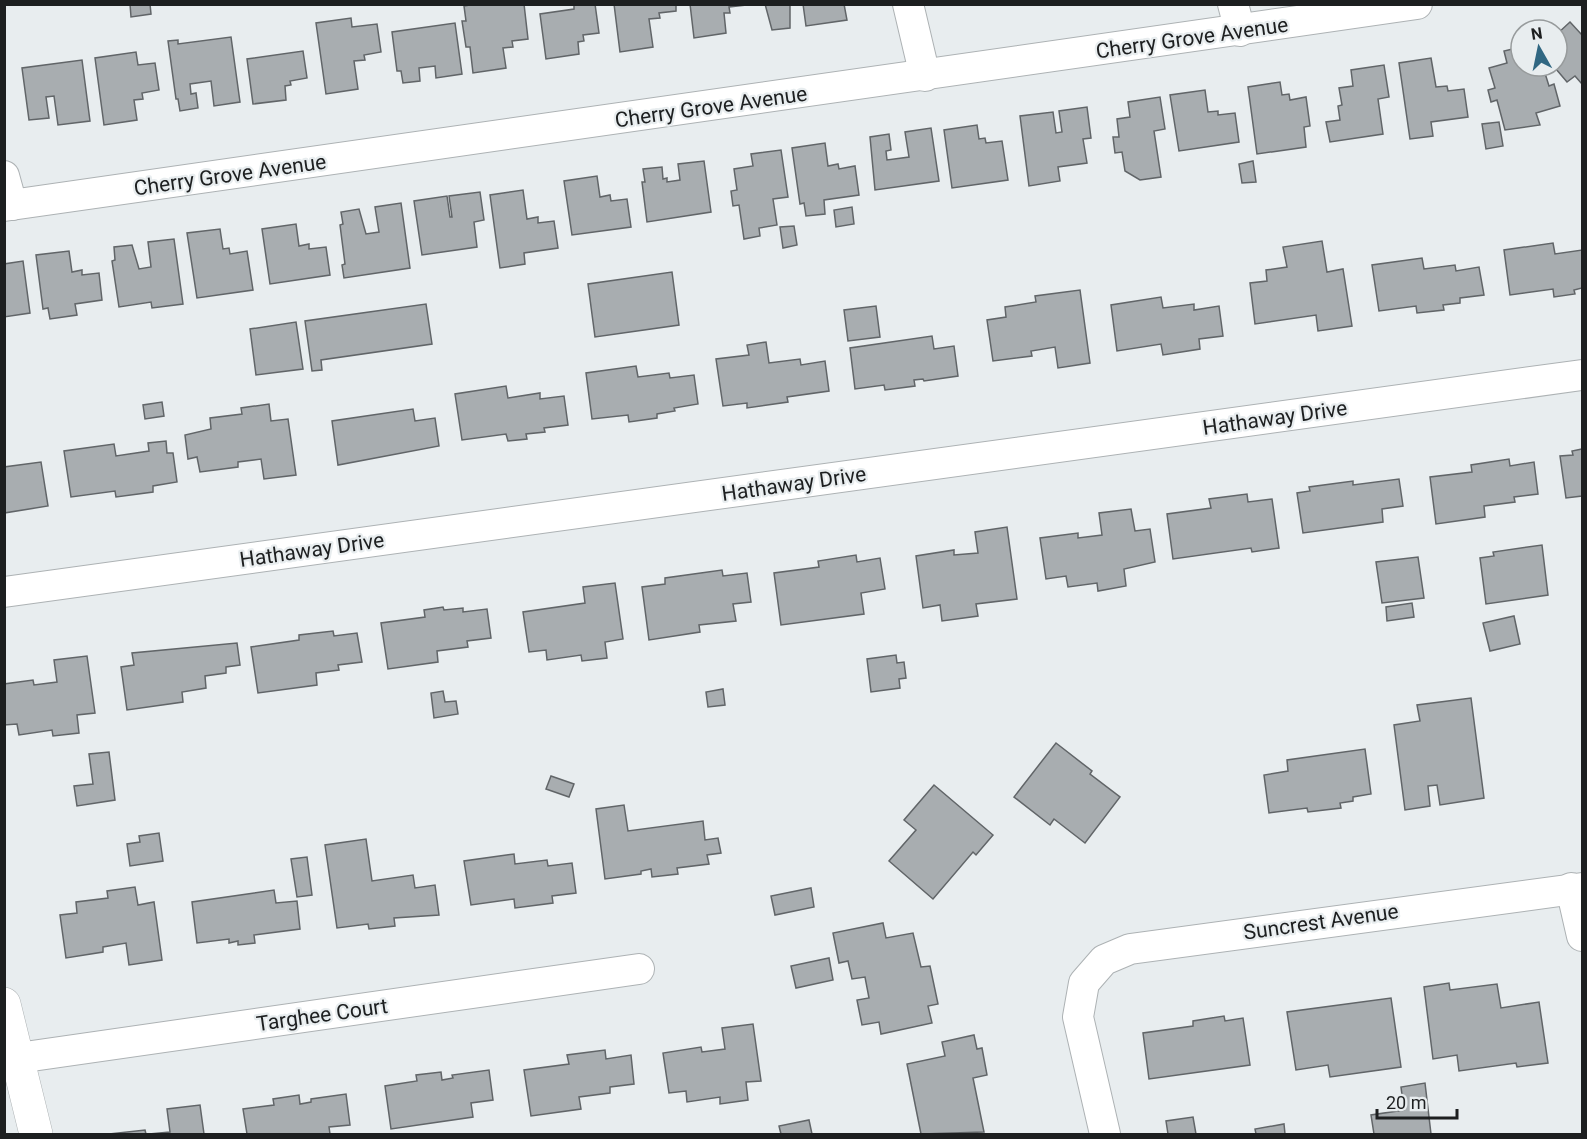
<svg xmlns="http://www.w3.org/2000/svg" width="1587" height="1139" viewBox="0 0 1587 1139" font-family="Roboto,sans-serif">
<rect width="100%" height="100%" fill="#e8edef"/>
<g fill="#a8adb0" stroke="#616568" stroke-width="1.5">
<path d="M130,4H150L151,14L131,17Z"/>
<path d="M476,4H524L528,39L512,41L513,47L503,48L506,68L473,73L470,47H466L462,21H466L464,6Z"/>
<path d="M574,4H595L599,33L583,35L584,41L578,42L579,54L546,59L540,14L574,9Z"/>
<path d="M614,4H676V11L659,13L660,18L649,19L653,47L620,52Z"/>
<path d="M690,4H746V5L729,7L730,13H724L726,33L694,38Z"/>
<path d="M765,4H790V28L772,30Z"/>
<path d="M803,4H844L847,20L806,26Z"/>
<path d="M351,18L352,27L377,24L381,52L364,55L365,60L354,61L358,89L326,94L316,23Z"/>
<path d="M1570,22L1582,35V84L1575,76L1567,82L1556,69L1560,65L1557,63V34Z"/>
<path d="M455,23L462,74L436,78L435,66L419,68L420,81L403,83L401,71H397L392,32Z"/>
<path d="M231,37L240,102L214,106L211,81L190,84L191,94L196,93L198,108L180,111L178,99H176L168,41L178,40V44Z"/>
<path d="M1521,47V66H1537L1538,72L1544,70L1549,86L1554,84L1560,106L1536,113L1540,125L1505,130L1497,100L1491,102L1488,90L1495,88L1489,68L1507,63L1504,51Z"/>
<path d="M303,51L307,78L290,81L291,85L285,86L286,100L253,104L247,59Z"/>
<path d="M136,52L138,65L155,63L159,90L142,93L143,99L134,100L137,120L104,125L95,58Z"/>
<path d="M1431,58L1436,87L1447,86L1448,91L1464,89L1468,117L1431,122L1433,136L1410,139L1399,63Z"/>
<path d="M82,60L90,121L58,125L54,96L46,97L49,118L29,120L22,68Z"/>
<path d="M1384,65L1389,97L1378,99L1383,134L1330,142L1326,122L1340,120L1338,106L1342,105L1339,88L1353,86L1351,70Z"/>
<path d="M1280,82L1282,95L1289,94L1290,100L1306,97L1310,126L1304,127L1306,147L1257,154L1248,87Z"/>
<path d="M1205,90L1208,112L1218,111V115L1235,113L1239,142L1179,151L1170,95Z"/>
<path d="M1160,97L1165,129L1154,131L1161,177L1140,180L1125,171L1122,152L1115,153L1113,137H1119L1117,119L1130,117L1128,102Z"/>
<path d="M1087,107L1091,138L1083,139L1087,163L1058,167L1060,181L1029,186L1020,116L1053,112L1056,133L1062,132L1059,111Z"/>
<path d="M1499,122L1503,146L1486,149L1482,124Z"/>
<path d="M977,125L979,139L985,138L986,143L1002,141L1008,180L952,188L944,130Z"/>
<path d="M931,128L939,181L875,190L870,137L889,134L891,150L886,151L887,160L909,157L905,132Z"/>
<path d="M825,143L828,166L838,164L839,169L855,166L859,195L824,200L825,214L806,216L804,203L800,204L792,148Z"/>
<path d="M781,150L788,197L773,199L777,225L759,228L760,236L744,239L739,205L733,206L731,191L737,190L734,169L753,166L751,154Z"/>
<path d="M704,161L711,212L647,222L642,182H645L643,169L662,167L663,179L667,178V182L680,180L678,164Z"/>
<path d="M1253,161L1256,182L1242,183L1239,164Z"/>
<path d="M597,176L600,197L610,195L611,201L627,199L631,227L572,235L564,181Z"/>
<path d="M523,190L527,219L538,217V223L554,221L558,248L524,253L525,264L500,268L490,195Z"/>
<path d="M480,192L484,220L474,222L477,247L422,255L414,201L447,196L450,217H452L449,196Z"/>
<path d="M401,203L410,268L344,278L342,265L345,264L340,225L343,224L341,212L359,209L366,234L379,232L375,207Z"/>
<path d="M852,207L854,224L836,227L834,210Z"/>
<path d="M296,224L299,246L309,244V249L326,247L330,275L270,284L262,229Z"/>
<path d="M794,226L797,245L783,248L780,227Z"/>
<path d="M220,229L223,249L229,248L230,254L247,251L253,290L197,298L187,233Z"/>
<path d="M174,239L183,304L152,308L151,302L119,307L112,261L115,260L114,247L132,245L139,269L151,267L148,242Z"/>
<path d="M1322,241L1327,272L1343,269L1352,326L1318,331L1316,315L1255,324L1250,283L1267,281L1266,270L1287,267L1283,247Z"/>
<path d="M1553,243L1555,254L1582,250V288L1574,290L1575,294L1554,297L1553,289L1510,295L1504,250Z"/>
<path d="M69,251L72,272L82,270V275L99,273L102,300L75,304L77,315L50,319L48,308L43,309L36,255Z"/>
<path d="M1422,258L1424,269L1455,265L1456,271L1479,267L1484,295L1460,298V303L1443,305L1444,310L1417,313L1416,306L1379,311L1372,265Z"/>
<path d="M23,261L30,313L4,317V264Z"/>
<path d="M672,272L679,325L595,337L588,284Z"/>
<path d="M1080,290L1090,363L1058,368L1055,347L1031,351L1032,356L993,361L987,320L1006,317L1005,307L1036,302L1035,296Z"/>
<path d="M1161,297L1163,308L1194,304V310L1219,306L1223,336L1199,339L1200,349L1163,355L1161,344L1117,351L1111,305Z"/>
<path d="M426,304L432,344L321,360L322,370L312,371L305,321Z"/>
<path d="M876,306L880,337L848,341L844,310Z"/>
<path d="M296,322L303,369L256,375L250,329Z"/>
<path d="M932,336L934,349L954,346L958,376L924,381L923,379L914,380L915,386L885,390L884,385L855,389L850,348Z"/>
<path d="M766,342L769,363L800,359L801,365L825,361L829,391L787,397L788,402L747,408V403L723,406L716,359L749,355L747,345Z"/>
<path d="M636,366L638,377L669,373L670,378L694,375L698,404L674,408L675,411L657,414V418L629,422L628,415L592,419L586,373Z"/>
<path d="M506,386L508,398L540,393V399L564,396L568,425L544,428L545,432L526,434L527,439L508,441L506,434L462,440L455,394Z"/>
<path d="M162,402L164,416L145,419L143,405Z"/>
<path d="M269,404L271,421L288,419L296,475L264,479L261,459L238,462V467L200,472L197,457L188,459L185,435L211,429L210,418L242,414L241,408Z"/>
<path d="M413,409L415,421L435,418L439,446L338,465L332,421Z"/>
<path d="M166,441L167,453H173L177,482L153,486V492L116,497L115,491L71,497L64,451L114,444L116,456L149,451L148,443Z"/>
<path d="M1582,449V496L1566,498L1560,456L1573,455L1572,451Z"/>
<path d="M1509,459L1510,466L1534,462L1538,494L1514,497L1515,502L1484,506L1485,517L1436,524L1430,477L1472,472L1471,465Z"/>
<path d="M41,462L48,506L4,513V467Z"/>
<path d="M1399,479L1403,506L1382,509L1383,522L1303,533L1297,493L1310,491L1309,487L1353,481V485Z"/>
<path d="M1247,494L1248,502L1272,499L1279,548L1252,552L1251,548L1173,559L1167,514L1211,508L1209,499Z"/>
<path d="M1131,509L1135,531L1150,529L1155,562L1124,569L1126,586L1098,591L1097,583L1068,587L1066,576L1046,579L1040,538L1078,533V538L1102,535L1099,513Z"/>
<path d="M1007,527L1017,599L976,604L978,616L942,621L940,605L923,608L916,556L954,550V555L978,553L975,532Z"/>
<path d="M1542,545L1548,595L1486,604L1480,558L1494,556L1493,552Z"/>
<path d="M856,555L857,562L880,558L885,589L861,593L864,614L781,625L774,573L819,567L818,561Z"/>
<path d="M1418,557L1424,598L1382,603L1376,562Z"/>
<path d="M722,570L723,576L747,573L751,602L733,604L736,621L699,625L700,632L649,640L642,587L665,584V578Z"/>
<path d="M615,583L623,639L605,642L607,658L582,661L581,655L547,660L546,650L529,652L523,612L585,603L583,587Z"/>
<path d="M1412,603L1414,617L1387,621L1386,607Z"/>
<path d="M443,607L444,610L463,608V612L487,609L491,638L467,641L468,647L437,651L438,662L388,669L381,623L425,617L424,610Z"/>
<path d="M1514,616L1520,644L1490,651L1483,623Z"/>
<path d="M333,631L334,636L357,633L362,662L338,665L339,670L316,673L317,685L258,693L251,647L299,640V635Z"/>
<path d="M237,643L240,665L226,667V673L205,676L206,688L182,692L183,702L127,710L121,667L134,665L132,653Z"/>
<path d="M896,655L897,663L904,662L906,678L899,679L900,688L871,692L867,659Z"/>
<path d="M87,656L95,713L77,715L79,733L53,736L52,730L19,735L17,724L4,725V684L33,680L34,685L57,682L54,660Z"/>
<path d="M723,689L725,705L708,707L706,692Z"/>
<path d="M443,691L445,702L456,701L458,714L434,718L431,693Z"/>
<path d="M1471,698L1484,798L1440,805L1437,785L1428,786L1430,806L1405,810L1394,725L1420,721L1417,705Z"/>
<path d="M1056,743L1092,771L1090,774L1120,797L1085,843L1054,819L1050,825L1014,797Z"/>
<path d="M1365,749L1371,794L1353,797V801L1340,803L1341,808L1308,812L1307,808L1269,813L1264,775L1288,771L1287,760Z"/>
<path d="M109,752L115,800L77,806L74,786L93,784L89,754Z"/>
<path d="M551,776L574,784L569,797L546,789Z"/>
<path d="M934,785L993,835L976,855L973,852L933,899L889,861L916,830L904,820Z"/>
<path d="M624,805L628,831L703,821L705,840L718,838L721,853L707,855L709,864L677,868L678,874L652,877L651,869L641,871V874L605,879L596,809Z"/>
<path d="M159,833L163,861L130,866L127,844L140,842L139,836Z"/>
<path d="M366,839L372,881L413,875L415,888L435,885L439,915L394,918L395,926L369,929L368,924L337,928L325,845Z"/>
<path d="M514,854L515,864L547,860L548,866L572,863L576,893L552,896L553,903L515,908L514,899L471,905L464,861Z"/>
<path d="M307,857L312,895L297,897L291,859Z"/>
<path d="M135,887L138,905L154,902L162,960L129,965L126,943L103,947V952L66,958L60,915L77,913L76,902L108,898L107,891Z"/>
<path d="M811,888L814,907L775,915L771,896Z"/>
<path d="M274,890L276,903L297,901L300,929L254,935L255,943L238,945V941L229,943V939L197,943L192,902Z"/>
<path d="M883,923L886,938L913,933L921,967L930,966L938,1004L928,1006L932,1023L881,1034L879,1022L862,1025L857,1000L869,998L865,977L852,979L848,961L839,963L833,933Z"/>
<path d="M829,958L833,980L796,988L791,966Z"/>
<path d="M1449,983L1450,990L1497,984L1501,1008L1539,1002L1548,1063L1517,1067L1516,1063L1459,1071L1457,1055L1433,1059L1424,987Z"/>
<path d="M1391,998L1401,1067L1330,1077L1328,1065L1296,1070L1287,1012Z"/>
<path d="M1224,1016L1225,1021L1243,1018L1250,1065L1149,1079L1143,1033L1193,1026V1021Z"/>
<path d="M753,1024L761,1081L746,1082L748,1100L720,1104V1097L687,1102L686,1091L669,1093L663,1053L701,1047L702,1052L725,1049L722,1028Z"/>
<path d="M974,1035L977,1049L982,1048L987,1075L973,1078L984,1132L921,1134L907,1064L945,1056L942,1042Z"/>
<path d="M605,1050L606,1059L631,1055L634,1084L610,1087V1093L579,1097L581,1109L531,1116L524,1070L569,1064L567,1055Z"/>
<path d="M489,1070L493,1100L471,1103L473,1117L391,1129L385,1086L417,1081L416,1075L441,1072L442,1080L453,1078L452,1075Z"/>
<path d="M1425,1083L1431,1134H1374L1371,1115L1404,1110L1401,1087Z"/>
<path d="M346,1094L350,1125L329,1127L330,1134H247L243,1109L274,1105L273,1099L299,1095L300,1104L311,1102V1099Z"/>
<path d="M200,1105L204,1134H149L170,1132L167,1109Z"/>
<path d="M1193,1117L1196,1134H1168L1166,1121Z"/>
<path d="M809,1120L812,1134H781L779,1126Z"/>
<path d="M1284,1124L1285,1134H1256L1255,1129Z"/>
<path d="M145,1130L146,1134H109Z"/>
</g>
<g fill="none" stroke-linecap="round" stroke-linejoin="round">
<defs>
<g id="minor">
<path d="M908,4L925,76"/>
<path d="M1233,4L1240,31"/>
<path d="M4,176L12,205"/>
<path d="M4,206L1417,4"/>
<path d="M4,592L1582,375"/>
<path d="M1571,888L1582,936"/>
<path d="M4,1060L639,969"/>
<path d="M1105,1134L1078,1017L1084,983L1104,960L1130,949L1582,888"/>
</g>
<path id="primary" d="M4,1004L36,1134"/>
</defs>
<use href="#minor" stroke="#adb2b4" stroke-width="32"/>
<use href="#primary" stroke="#adb2b4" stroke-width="34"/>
<use href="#minor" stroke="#fff" stroke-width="30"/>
<use href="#primary" stroke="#fff" stroke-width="33"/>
</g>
<g text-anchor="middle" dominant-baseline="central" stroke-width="4.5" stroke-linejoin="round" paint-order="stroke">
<g font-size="21" fill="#1d1f20" stroke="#e8edef">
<text transform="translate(1192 38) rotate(-8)">Cherry Grove Avenue</text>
<text transform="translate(711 107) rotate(-8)">Cherry Grove Avenue</text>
<text transform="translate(230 175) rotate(-8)">Cherry Grove Avenue</text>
<text transform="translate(1275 418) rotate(-8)">Hathaway Drive</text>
<text transform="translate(794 484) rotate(-8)">Hathaway Drive</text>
<text transform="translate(312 550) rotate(-8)">Hathaway Drive</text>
<text transform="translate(1321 922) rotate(-8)">Suncrest Avenue</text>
<text transform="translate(322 1015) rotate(-8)">Targhee Court</text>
</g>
</g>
<rect width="1587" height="1139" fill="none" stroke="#1d1f20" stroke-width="12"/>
<g transform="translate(1539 48) rotate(351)"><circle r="28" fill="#e8edef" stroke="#979b9c" stroke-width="1.5"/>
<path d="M0-4.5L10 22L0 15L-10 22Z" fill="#306782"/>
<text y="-9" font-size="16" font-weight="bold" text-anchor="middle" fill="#1d1f20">N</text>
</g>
<path d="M1377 1109v9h80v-9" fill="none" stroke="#1d1f20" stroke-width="3"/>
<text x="1386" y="1109" font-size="18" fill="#1d1f20" stroke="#e8edef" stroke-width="4.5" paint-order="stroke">20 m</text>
</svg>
